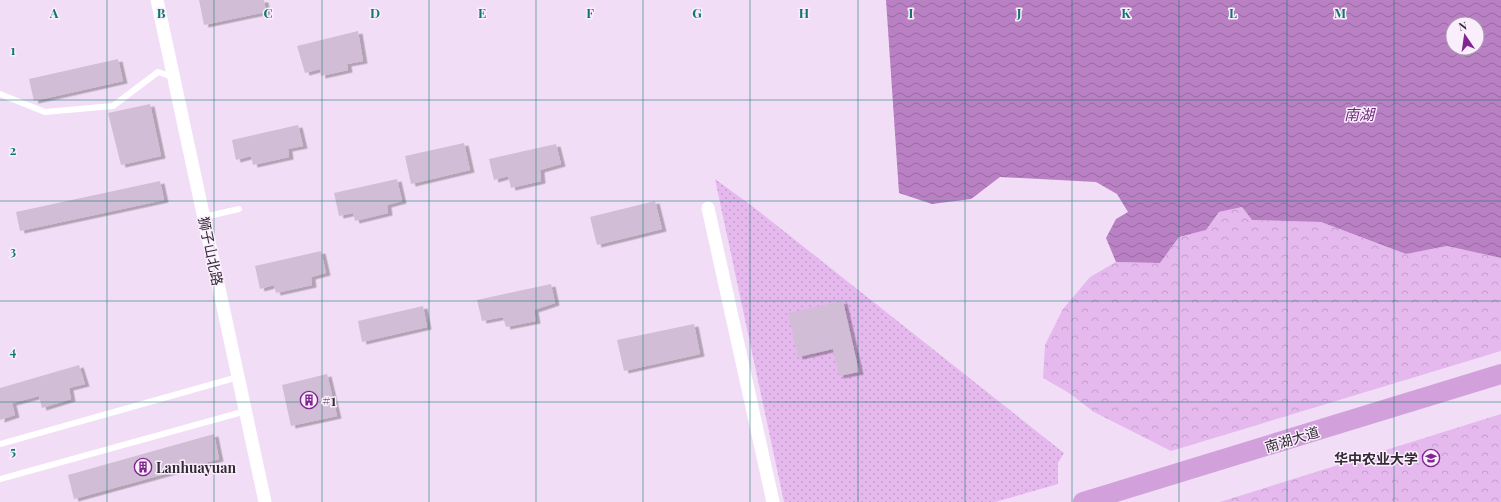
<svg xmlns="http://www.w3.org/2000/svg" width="1501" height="502" viewBox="0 0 1501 502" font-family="'Playfair Display','Noto Sans SC',serif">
<defs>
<pattern id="forest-crowns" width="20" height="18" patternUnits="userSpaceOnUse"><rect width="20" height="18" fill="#e5b8ee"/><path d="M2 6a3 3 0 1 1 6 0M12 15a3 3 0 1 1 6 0" fill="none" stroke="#c59ecd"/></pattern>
<pattern id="park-dots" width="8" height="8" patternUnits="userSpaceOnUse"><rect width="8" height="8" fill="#e5b8ee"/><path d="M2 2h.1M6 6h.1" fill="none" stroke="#c59ecd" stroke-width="1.8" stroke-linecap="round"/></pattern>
<pattern id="water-waves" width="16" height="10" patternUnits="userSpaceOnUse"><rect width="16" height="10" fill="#b981c4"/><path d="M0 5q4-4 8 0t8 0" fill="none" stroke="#976aa0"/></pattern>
<filter id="shadow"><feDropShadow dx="4.5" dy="2.5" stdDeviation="0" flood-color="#0004"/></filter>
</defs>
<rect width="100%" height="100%" fill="#f2ddf6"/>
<g fill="url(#forest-crowns)">
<path d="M1242,207L1252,220L1321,222L1406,254L1447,246L1501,258V351L1171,451L1094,412L1069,393L1043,378L1045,345L1063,309L1090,277L1116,262L1160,263L1179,237L1206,230L1219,212Z"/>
<path d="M1501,414V502H1220Z"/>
</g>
<path fill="url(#park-dots)" d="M715,179L756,209L1064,453L1058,463V484L995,502H784Z"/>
<path fill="url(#water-waves)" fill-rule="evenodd" d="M886,0H1501V258L1447,246L1406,254L1321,222L1252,220L1242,207L1219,212L1206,230L1179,237L1160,263L1116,262L1106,238L1116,219L1128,212L1117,194L1096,182L1000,177L971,199L932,204L899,193ZM1453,24H1477V48H1453Z"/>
<g fill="#d1bdd5" filter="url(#shadow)">
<path d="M199,0H264L266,12L204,25Z"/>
<path d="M358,31L363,61L347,64L348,70L321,76L320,69L305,73L297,46Z"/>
<path d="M118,59L123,81L34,101L29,79Z"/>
<path d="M150,104L161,156L121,165L108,113Z"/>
<path d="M298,125L303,146L288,149L289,157L253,165L251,156L236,160L232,140Z"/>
<path d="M464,143L470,170L411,184L405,156Z"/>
<path d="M556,144L561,164L540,170L541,181L511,188L508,176L494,180L489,159Z"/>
<path d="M397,179L402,201L387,205L388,213L355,221L353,213L339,216L334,193Z"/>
<path d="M160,181L164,200L20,231L16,212Z"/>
<path d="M655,201L662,229L597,245L590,217Z"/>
<path d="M321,251L326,273L311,277L312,285L276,293L274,285L260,289L255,266Z"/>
<path d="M551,284L555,303L534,310L536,321L506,327L503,317L482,321L477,300Z"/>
<path d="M843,301L859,372L839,376L833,349L798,357L788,313Z"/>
<path d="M423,306L427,327L362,342L358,321Z"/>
<path d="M694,324L700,354L624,371L617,340Z"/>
<path d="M79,365L85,384L69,388L71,399L42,408L39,396L12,403L15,415L0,420V388Z"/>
<path d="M327,374L337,416L291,426L282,385Z"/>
<path d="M214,434L219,459L74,499L68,475Z"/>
</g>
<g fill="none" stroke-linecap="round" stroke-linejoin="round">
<g stroke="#fff" stroke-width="6">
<path d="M0,94L45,112L113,106L158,72L173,77"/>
<path d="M204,217L239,209"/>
<path d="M0,444L238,377"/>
<path d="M0,479L246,411"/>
</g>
<g stroke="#fff" stroke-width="13">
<path d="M157,0L265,502"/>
<path d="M708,208L773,502"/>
</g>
<path stroke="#d2a1dc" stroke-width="20" d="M1083,502L1501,374"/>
</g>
<path fill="none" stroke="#0f766e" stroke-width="1" stroke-opacity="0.55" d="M107,0V502M214,0V502M322,0V502M429,0V502M536,0V502M643,0V502M750,0V502M858,0V502M965,0V502M1072,0V502M1179,0V502M1287,0V502M1394,0V502M0,100H1501M0,201H1501M0,301H1501M0,402H1501"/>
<defs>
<symbol id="building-ring" viewBox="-11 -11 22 22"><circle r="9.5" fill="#faeefd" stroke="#802591" stroke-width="1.5"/><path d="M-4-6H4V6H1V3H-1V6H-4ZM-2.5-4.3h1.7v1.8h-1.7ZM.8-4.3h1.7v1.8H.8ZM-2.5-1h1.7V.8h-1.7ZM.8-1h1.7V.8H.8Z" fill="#802591"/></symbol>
<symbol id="university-ring" viewBox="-11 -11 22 22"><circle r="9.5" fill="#faeefd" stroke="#802591" stroke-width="1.5"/><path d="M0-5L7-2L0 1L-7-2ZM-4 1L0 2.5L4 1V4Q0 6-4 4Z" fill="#802591"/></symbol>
</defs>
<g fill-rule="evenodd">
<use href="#building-ring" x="299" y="390" width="20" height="20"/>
<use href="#university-ring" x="1421" y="448" width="20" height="20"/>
<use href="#building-ring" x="133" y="457" width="20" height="20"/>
</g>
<g text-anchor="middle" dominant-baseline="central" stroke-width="3" stroke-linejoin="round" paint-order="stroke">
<g font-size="14" fill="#322b34" stroke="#faeefd">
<text transform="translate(211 251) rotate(78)">狮子山北路</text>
<text transform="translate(1292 439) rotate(-17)">南湖大道</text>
</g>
<g font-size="14" font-weight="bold" fill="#322b34" stroke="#faeefd" text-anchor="start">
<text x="322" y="400">#1</text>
<text x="1418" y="458" text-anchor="end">华中农业大学</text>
<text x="156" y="467">Lanhuayuan</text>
</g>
<g font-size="15" font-style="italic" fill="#6e297b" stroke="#faeefd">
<text x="1359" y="114">南湖</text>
</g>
</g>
<g font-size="13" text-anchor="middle" font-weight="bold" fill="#0f766e" stroke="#faeefd" stroke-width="3" stroke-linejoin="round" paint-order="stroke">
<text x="54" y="18">A</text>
<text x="161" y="18">B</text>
<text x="268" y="18">C</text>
<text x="375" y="18">D</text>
<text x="482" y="18">E</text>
<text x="590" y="18">F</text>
<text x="697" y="18">G</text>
<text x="804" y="18">H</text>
<text x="911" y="18">I</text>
<text x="1019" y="18">J</text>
<text x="1126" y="18">K</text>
<text x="1233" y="18">L</text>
<text x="1340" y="18">M</text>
<text x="13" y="55">1</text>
<text x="13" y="155">2</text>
<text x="13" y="256">3</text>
<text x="13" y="356">4</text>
<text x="13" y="456">5</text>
</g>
<g transform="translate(1465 36) rotate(347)"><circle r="19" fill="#faeefd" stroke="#aaa0ad"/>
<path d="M0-3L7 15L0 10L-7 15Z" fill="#802591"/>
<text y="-6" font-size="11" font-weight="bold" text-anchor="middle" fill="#322b34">N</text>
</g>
</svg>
